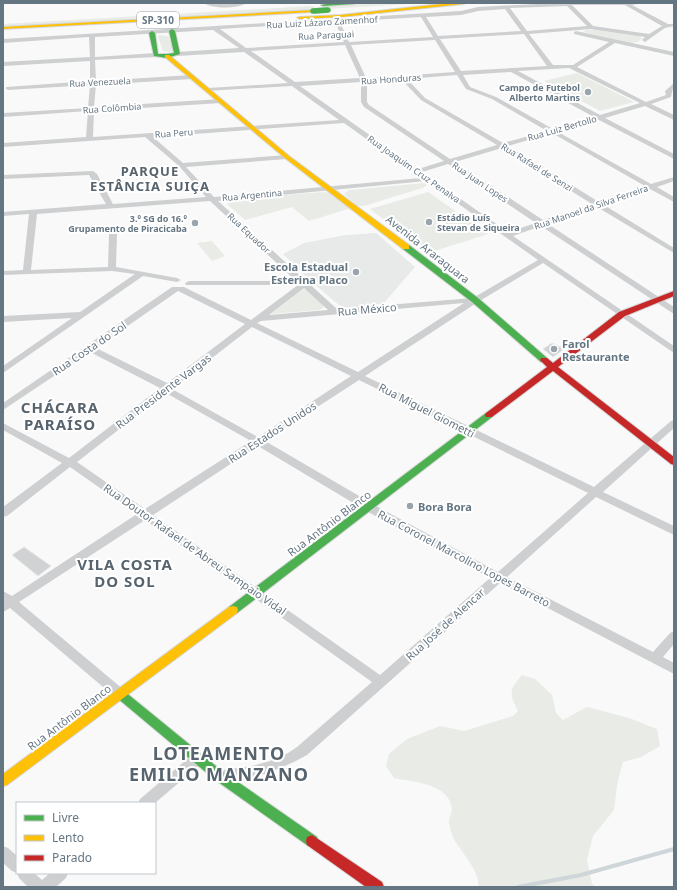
<svg xmlns="http://www.w3.org/2000/svg" width="677" height="890" viewBox="0 0 677 890" font-family="'Noto Sans',sans-serif">
<rect width="100%" height="100%" fill="#f9f9f9"/>
<path fill="#e8e9e9" d="M376,233L415,267L383,304L345,308L339,305L306,277L283,254L304,243L346,235Z"/>
<g fill="#e8ebe6">
<path d="M369,3H426L326,9L325,6Z"/>
<path d="M313,6L315,10L3,28V24Z"/>
<path d="M599,29L637,35L642,38L638,42L629,43L583,32L586,30Z"/>
<path d="M159,35L168,36L174,51L168,52L163,51L158,37Z"/>
<path d="M577,73L634,102L600,111L544,81Z"/>
<path d="M425,183L429,184L422,188L364,206H358L344,194L349,190Z"/>
<path d="M325,192L330,193L351,208L309,221L292,207L245,220L227,204L231,200L236,198Z"/>
<path d="M428,192L488,234L428,253L370,209Z"/>
<path d="M212,241L225,256L212,261L197,243Z"/>
<path d="M303,289L307,290L324,306L323,308L319,310L271,314Z"/>
<path d="M522,675L535,679L552,695L556,713L563,720L587,707L629,718L657,729L660,746L641,757L623,762L617,785L614,810L593,836L587,860L592,884L596,887H479C478,868 463,855 454,839C452,835 449,826 449,821C449,817 452,813 452,809C449,783 413,782 394,778L386,766L389,754L407,739L440,726L464,731L513,716L518,711C509,693 509,690 522,675Z"/>
</g>
<g fill="none" stroke-linecap="round" stroke-linejoin="round">
<path stroke="#ced6d9" stroke-width="4" d="M518,887L581,875L674,849"/>
</g>
<g fill="#d0d2d3" stroke="#e8e8e8">
<path d="M552,343L564,349L553,357L543,349Z"/>
<path d="M24,547L51,566L38,576L12,555Z"/>
</g>
<g fill="none" stroke-linecap="round" stroke-linejoin="round">
<defs>
<g id="fast">
<path d="M332,3H356L354,4L323,6L321,5Z"/>
<path d="M172,29L175,31L180,54L167,58L154,56L149,33L152,31L155,33L158,54H167L174,53L169,31Z"/>
<path d="M403,245H409L478,298L547,358L548,360L547,362H541L472,302L403,249Z"/>
<path d="M489,412L493,415L492,417L237,613L233,614L229,613L228,610L229,607L486,413Z"/>
<path d="M120,689L124,691L222,771L317,837L318,841L317,845L312,847L307,845L214,779L116,697L114,694L116,691Z"/>
</g>
<g id="slow">
<path d="M450,3H465L463,4L341,17L299,19L297,18L299,17L341,15Z"/>
<path d="M315,10V12H313L3,29V27Z"/>
<path d="M165,55H169L289,156L409,245V249H403L285,158L165,57Z"/>
<path d="M233,606L237,607L238,610L237,613L7,785L3,786V774L229,607Z"/>
</g>
<g id="jam">
<path d="M674,291V296L625,316L558,367L674,457V465L671,464L553,371L492,417H486L485,415L486,413L547,367L540,360L541,358H547L553,363L619,312Z"/>
<path d="M312,835L382,882L384,887H366L307,845L306,841L307,837Z"/>
</g>
</defs>
<use href="#fast" stroke="#d5d6d7" stroke-width="2"/>
<use href="#slow" stroke="#d5d6d7" stroke-width="2"/>
<use href="#jam" stroke="#d5d6d7" stroke-width="2"/>
<g fill="#cecfd0" fill-rule="evenodd">
<path d="M203,3H247C236,9 214,9 203,3Z"/>
<path d="M556,3H643L632,5L668,24H674V26L665,28L645,42L642,40L645,37L591,29L529,34L553,65H573L609,42L574,34V32L576,31L674,52V56L615,43L577,67L646,102L666,95L665,91L674,83L671,97L651,104L674,115V120L645,106L605,118L674,154V159L599,120L558,132L651,184L674,177V181L657,187L674,197V202L650,189L604,205L674,248V253L597,207L548,224L674,307V314L541,226L513,236L674,346V353L543,263L478,302L365,376L594,487L671,421L674,420V428L603,492L674,526V535L596,497L507,577L653,652L670,633L674,631V644L663,657L674,663V674L500,583L307,755C286,767 239,788 215,779L213,775L215,771L252,766L270,761L288,753L297,747L372,682L145,520L19,602L124,690L126,694L124,698L120,699L116,698L10,608L3,612V591L12,596L137,514L70,467L7,516L3,517V507L62,463L3,430V423L69,458L160,388L90,352L3,410V403L172,287H184L251,320L298,285H186L185,283L189,281H296L210,201L37,214L31,270L108,267L109,234L113,232L117,234L116,267L177,278L181,280L177,282L143,276L3,373V366L72,318L3,322V316L80,312L135,274L112,271L3,275V271L23,270L29,214L3,216V212L106,204L89,175L3,179V175L93,171L97,174L113,204L206,197L179,166L145,137L3,147V143L86,137L88,111L3,117V113L88,108L90,85L8,90L6,89V87L90,81V61L3,66V62L90,57L89,37L3,43V39L461,11L478,7ZM572,5H625L662,26L649,34L593,26ZM567,6L587,26L527,31L510,8ZM505,9L521,31L438,36L426,17L461,15L478,11ZM421,17L433,37L349,42L340,22ZM335,22L344,42L246,48L220,29ZM213,30L239,48L177,52L174,54L177,56L244,52L288,83L208,88L206,89V91L292,86L339,120L93,137L94,111L221,103L224,101L221,99L94,107L96,85L192,79L195,77L192,75L96,81L95,60L156,57L159,55L156,53L95,57V37ZM524,34L547,66L461,71L440,39ZM435,40L455,72L366,78L351,45ZM345,45L360,78L295,82L251,51ZM569,68L640,103L600,115L518,71ZM511,72L594,117L553,129L496,97L470,87L463,75ZM457,75L466,89L492,99L547,131L503,143L425,98L407,79ZM401,79L421,100L497,145L450,159L369,105L367,102V81ZM361,82V102L364,107L444,161L418,169L300,86ZM344,123L421,178L214,197L186,167L287,159L290,157L287,155L183,163L153,137ZM552,133L645,186L599,202L508,146ZM502,148L504,149L592,204L543,220L455,162ZM448,164L536,223L508,232L422,172ZM426,181L538,260L473,298L337,309L218,201ZM304,288L328,310L269,315ZM178,291L245,324L167,383L96,348ZM464,303L358,372L257,323L261,321ZM252,327L351,376L258,437L172,389ZM359,380L588,493L498,572L378,507L265,441ZM166,393L251,441L145,509L77,462ZM258,446L370,513L490,578L380,675L153,515Z"/>
<path d="M197,753L202,755L204,759L202,763L155,803H138L140,799L192,755Z"/>
<path d="M3,846L8,848L17,856V873H34L42,880L50,873H68L66,878L56,887H28L19,878L17,873L12,871L3,863Z"/>
</g>
<use href="#fast" fill="#4caf50" fill-rule="evenodd"/>
<use href="#slow" fill="#ffc107" fill-rule="evenodd"/>
<use href="#jam" fill="#c62828" fill-rule="evenodd"/>
<defs>
<path id="fast-bridge" d="M313,11L328,10"/>
</defs>
<use href="#fast-bridge" stroke="#d5d6d6" stroke-width="6" stroke-linecap="butt"/>
<use href="#fast-bridge" stroke="#4caf50" stroke-width="5.5"/>
</g>
<g fill="#99a4ac" stroke="#fff" stroke-width="1.5">
<circle cx="588" cy="92" r="4"/>
<circle cx="429" cy="222" r="4"/>
<circle cx="195" cy="223" r="4"/>
<circle cx="356" cy="272" r="4"/>
<circle cx="554" cy="349" r="4"/>
<circle cx="410" cy="506" r="4"/>
</g>
<g text-anchor="middle" dominant-baseline="central" stroke-width="4" stroke-linejoin="round" paint-order="stroke">
<g font-size="9" fill="#657683" stroke="#fff">
<text transform="translate(322 22) rotate(-3)">Rua Luiz Lázaro Zamenhof</text>
<text transform="translate(326 35) rotate(-3)">Rua Paraguai</text>
<text transform="translate(391 79) rotate(-4)">Rua Honduras</text>
<text transform="translate(100 82) rotate(-3)">Rua Venezuela</text>
<text transform="translate(112 108) rotate(-4)">Rua Colômbia</text>
<text transform="translate(562 128) rotate(-16)">Rua Luiz Bertollo</text>
<text transform="translate(174 133) rotate(-4)">Rua Peru</text>
<text transform="translate(537 167) rotate(32)">Rua Rafael de Senzi</text>
<text transform="translate(414 169) rotate(35)">Rua Joaquim Cruz Penalva</text>
<text transform="translate(480 182) rotate(34)">Rua Juan Lopes</text>
<text transform="translate(252 195) rotate(-5)">Rua Argentina</text>
<text transform="translate(591 207) rotate(-19)">Rua Manoel da Silva Ferreira</text>
<text transform="translate(249 233) rotate(43)">Rua Equador</text>
</g>
<g font-size="9" font-weight="bold" fill="#657683" stroke="#fff" text-anchor="end">
<text x="580" y="87">Campo de Futebol<tspan x="580" dy="10">Alberto Martins</tspan></text>
<text x="437" y="217" text-anchor="start">Estádio Luís<tspan x="437" dy="10">Stevan de Siqueira</tspan></text>
<text x="187" y="218">3.º SG do 16.º<tspan x="187" dy="10">Grupamento de Piracicaba</tspan></text>
</g>
<rect fill="#fff" stroke="#939fa8" stroke-width="1" x="137" y="12" width="42" height="16" rx="3"/>
<g font-size="10" font-weight="bold" fill="#657683">
<text x="158" y="20">SP-310</text>
</g>
<g font-size="11" fill="#657683" stroke="#fff">
<text transform="translate(428 249) rotate(38)">Avenida Araraquara</text>
<text transform="translate(367 309) rotate(-5)">Rua México</text>
<text transform="translate(89 348) rotate(-34)">Rua Costa do Sol</text>
<text transform="translate(163 391) rotate(-37)">Rua Presidente Vargas</text>
<text transform="translate(427 410) rotate(27)">Rua Miguel Giometti</text>
<text transform="translate(272 432) rotate(-33)">Rua Estados Unidos</text>
<text transform="translate(329 523) rotate(-37)">Rua Antônio Blanco</text>
<text transform="translate(195 549) rotate(35)">Rua Doutor Rafael de Abreu Sampaio Vidal</text>
<text transform="translate(464 558) rotate(28)">Rua Coronel Marcolino Lopes Barreto</text>
<text transform="translate(445 624) rotate(-42)">Rua José de Alencar</text>
<text transform="translate(69 717) rotate(-37)">Rua Antônio Blanco</text>
</g>
<g font-size="11" font-weight="bold" fill="#657683" stroke="#fff" text-anchor="start">
<text x="348" y="266" text-anchor="end">Escola Estadual<tspan x="348" dy="13">Esterina Placo</tspan></text>
<text x="562" y="343">Farol<tspan x="562" dy="13">Restaurante</tspan></text>
<text x="418" y="506">Bora Bora</text>
</g>
<g font-size="13" font-weight="bold" letter-spacing="1" fill="#57646e" stroke="#fff">
<text x="150" y="171">PARQUE<tspan x="150" dy="15">ESTÂNCIA SUIÇA</tspan></text>
</g>
<g font-size="15" font-weight="bold" letter-spacing="1" fill="#57646e" stroke="#fff">
<text x="60" y="407">CHÁCARA<tspan x="60" dy="17">PARAÍSO</tspan></text>
<text x="125" y="564">VILA COSTA<tspan x="125" dy="17">DO SOL</tspan></text>
</g>
<g font-size="18" font-weight="bold" letter-spacing="1" fill="#57646e" stroke="#fff">
<text x="219" y="753">LOTEAMENTO<tspan x="219" dy="21">EMILIO MANZANO</tspan></text>
</g>
</g>
<rect width="677" height="890" fill="none" stroke="#657683" stroke-width="8"/>
<rect x="16" y="802" width="140" height="72" fill="#ffffff" stroke="#c1c8cd"/>
<rect x="24" y="815" width="20" height="6" fill="#4caf50" stroke="#c1c8cd"/>
<text x="52" y="822" font-size="12" fill="#657683">Livre</text>
<rect x="24" y="835" width="20" height="6" fill="#ffc107" stroke="#c1c8cd"/>
<text x="52" y="842" font-size="12" fill="#657683">Lento</text>
<rect x="24" y="855" width="20" height="6" fill="#c62828" stroke="#c1c8cd"/>
<text x="52" y="862" font-size="12" fill="#657683">Parado</text>
</svg>
